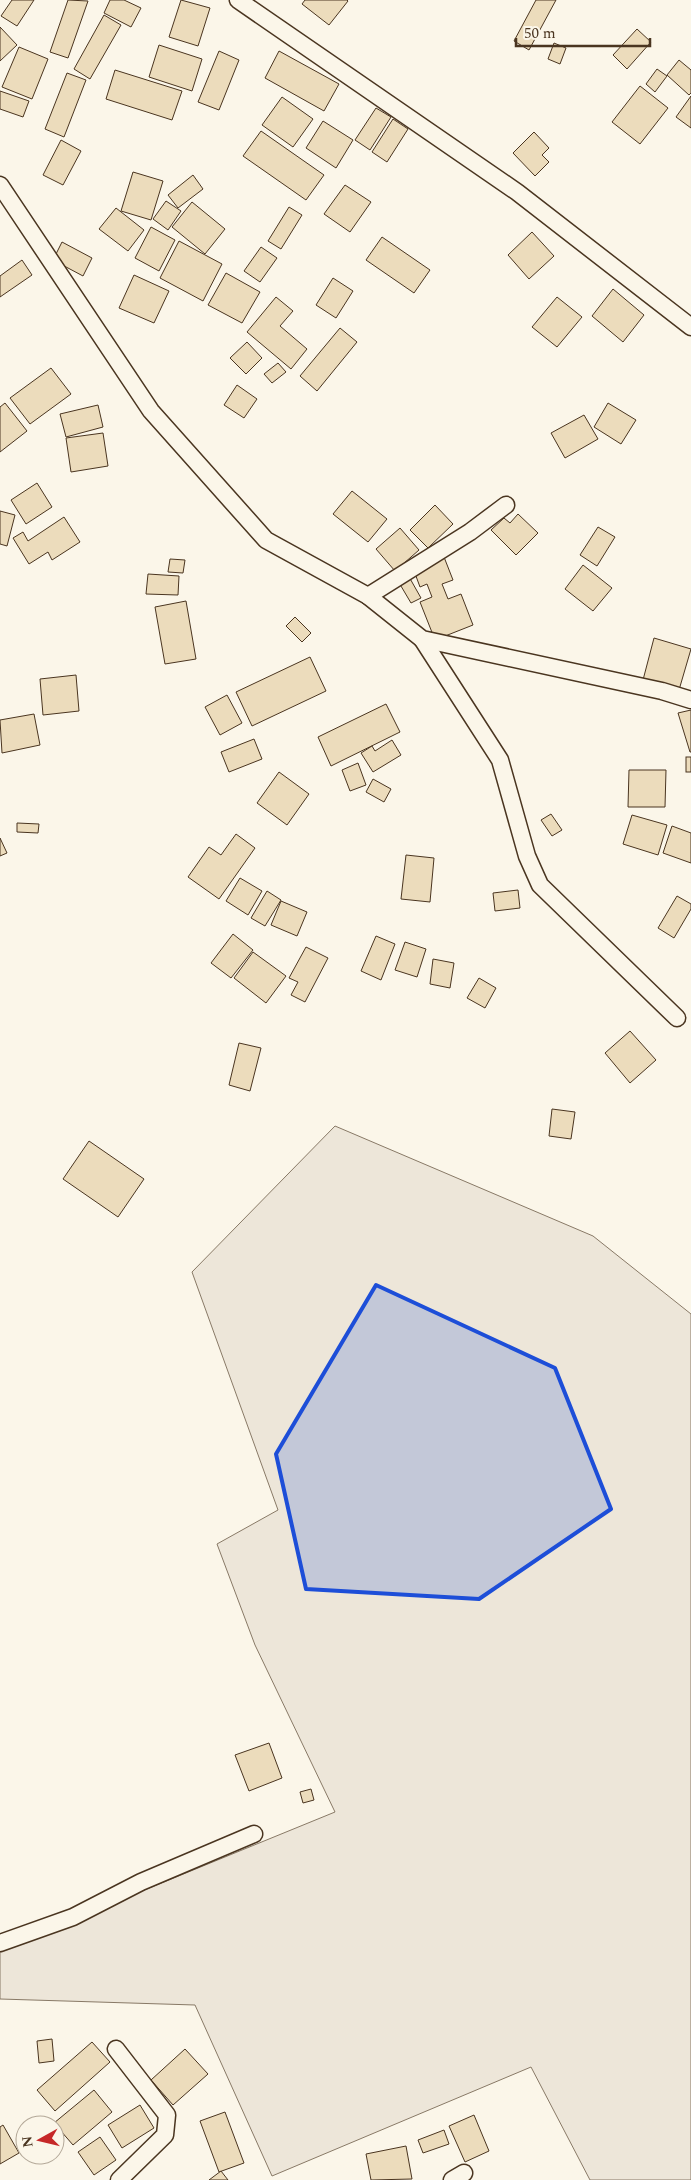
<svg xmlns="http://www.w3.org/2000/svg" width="691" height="2180" viewBox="0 0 691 2180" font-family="Spectral,serif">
<rect width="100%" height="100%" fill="#fbf6e9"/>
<path fill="#ede6d9" stroke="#887966" d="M335,1126L593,1236L691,1314V2180H590L531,2067L272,2176L195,2005L0,1999V1949L335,1812L255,1645L217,1544L278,1510L192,1272Z"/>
<g fill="#ecdcbc" stroke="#4a3520">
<path d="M12,0H34L17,26L1,16Z"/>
<path d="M68,0L88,1L68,58L50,52Z"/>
<path d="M110,0H124L141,8L131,27L104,13Z"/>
<path d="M181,0L210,8L198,46L169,37Z"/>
<path d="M305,0H347L348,1L329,25L302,4Z"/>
<path d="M536,0H556L529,50L514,41Z"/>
<path d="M104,15L121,25L90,79L74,69Z"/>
<path d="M0,27L17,45L0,61Z"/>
<path d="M637,29L651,42L627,69L613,55Z"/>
<path d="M554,43L566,48L560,64L548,59Z"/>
<path d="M159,45L202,59L192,91L149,77Z"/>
<path d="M19,47L48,59L32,99L2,87Z"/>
<path d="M219,51L239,60L219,110L198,102Z"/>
<path d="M279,51L339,84L324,111L265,78Z"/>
<path d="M679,60L691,70V93L689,95L667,75Z"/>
<path d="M657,69L667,76L655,92L646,84Z"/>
<path d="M115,70L182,91L172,120L106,99Z"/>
<path d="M67,73L86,80L64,137L45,129Z"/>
<path d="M640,86L668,108L640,144L612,122Z"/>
<path d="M0,91L29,101L23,117L0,109Z"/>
<path d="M691,96V128L676,117Z"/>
<path d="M282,97L313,119L293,147L262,125Z"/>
<path d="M376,108L391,117L370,150L355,140Z"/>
<path d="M393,119L408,129L387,162L372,152Z"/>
<path d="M323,121L353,140L336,168L306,148Z"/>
<path d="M261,131L324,175L306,200L243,156Z"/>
<path d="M534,132L549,148L542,155L549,162L535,176L513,153Z"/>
<path d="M61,140L81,151L63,185L43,175Z"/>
<path d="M133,172L163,181L151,220L121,211Z"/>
<path d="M193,175L203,189L178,208L168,195Z"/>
<path d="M345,185L371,202L350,232L324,214Z"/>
<path d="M166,201L181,211L168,230L153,219Z"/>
<path d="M192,202L225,229L205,254L172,227Z"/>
<path d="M289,207L302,215L281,249L268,241Z"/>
<path d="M116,208L144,230L128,251L99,229Z"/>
<path d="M151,227L175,240L159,271L135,258Z"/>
<path d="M532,232L554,256L529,279L508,255Z"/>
<path d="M382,237L430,270L414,293L366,260Z"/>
<path d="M179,241L222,264L203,301L160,278Z"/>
<path d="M62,242L92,258L83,276L53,260Z"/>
<path d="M261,247L277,258L260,282L244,271Z"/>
<path d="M22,260L32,275L0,297V276Z"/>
<path d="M226,273L260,292L242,323L208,305Z"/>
<path d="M134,275L169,291L154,323L119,308Z"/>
<path d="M333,278L353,291L336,318L316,305Z"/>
<path d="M613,289L644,315L623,342L592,316Z"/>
<path d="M276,297L293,311L280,326L307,349L291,369L247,332Z"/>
<path d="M557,297L582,317L557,347L532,327Z"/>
<path d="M340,328L357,342L317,391L300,376Z"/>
<path d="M247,342L262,358L246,374L230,358Z"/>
<path d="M278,363L286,372L272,383L264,374Z"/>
<path d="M51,368L71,394L30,424L10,398Z"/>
<path d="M237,385L257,399L244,418L224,405Z"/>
<path d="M5,403L27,431L0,452V407Z"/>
<path d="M608,403L636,420L621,444L594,427Z"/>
<path d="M98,405L103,427L66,437L60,414Z"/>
<path d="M584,415L598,439L565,458L551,433Z"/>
<path d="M103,433L108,466L71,472L66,438Z"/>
<path d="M37,483L52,507L26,524L11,500Z"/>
<path d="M352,491L387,519L368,542L333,514Z"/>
<path d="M435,505L453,524L428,548L410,530Z"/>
<path d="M0,511L15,515L7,546L0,544Z"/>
<path d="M518,514L538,533L516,555L491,530L504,518L510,523Z"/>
<path d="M64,517L80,542L52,560L48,552L29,564L13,538L23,532L28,541Z"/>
<path d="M598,527L615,537L597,566L580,555Z"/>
<path d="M400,528L419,550L395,571L376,549Z"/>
<path d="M444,557L453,580L442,584L448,599L461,594L473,625L435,640L420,602L432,597L427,584L420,587L413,568Z"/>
<path d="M170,559L185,560L183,573L168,572Z"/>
<path d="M583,565L612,588L593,611L565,589Z"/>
<path d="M148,574L179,576L178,595L146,594Z"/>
<path d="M408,575L421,598L411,603L398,581Z"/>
<path d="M186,601L196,659L165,664L155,607Z"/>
<path d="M295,617L311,633L302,642L286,626Z"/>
<path d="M654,638L691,649L679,690L643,680Z"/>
<path d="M310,657L326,691L252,726L236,692Z"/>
<path d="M76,675L79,711L43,715L40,679Z"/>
<path d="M227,695L242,723L220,735L205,707Z"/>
<path d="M386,704L400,732L331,766L318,737Z"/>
<path d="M691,710V752H690L678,713Z"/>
<path d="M34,714L40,745L2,753L0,720Z"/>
<path d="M254,739L262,759L229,772L221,752Z"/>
<path d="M392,740L401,755L373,772L361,753L372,746L375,751Z"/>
<rect x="686" y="757" width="5" height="15"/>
<path d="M358,763L366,785L350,791L342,770Z"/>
<path d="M629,770H666L665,807H628Z"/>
<path d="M279,772L309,794L287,825L257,803Z"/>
<path d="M373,779L391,789L384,802L366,792Z"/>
<path d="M551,814L562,830L552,836L541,820Z"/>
<path d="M632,815L667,825L658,855L623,844Z"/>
<path d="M17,823L39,824L38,833L17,832Z"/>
<path d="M672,826L691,833V863L663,853Z"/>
<path d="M236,834L255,848L219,899L188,877L209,847L221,855Z"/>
<path d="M0,838L7,853L0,856Z"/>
<path d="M406,855L434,858L430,902L401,899Z"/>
<path d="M240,878L262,891L248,915L226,901Z"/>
<path d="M518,890L520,908L495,911L493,893Z"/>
<path d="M267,891L281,900L265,926L251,918Z"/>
<path d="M677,896L691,904V909L674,938L658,928Z"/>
<path d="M281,901L307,912L297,936L271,925Z"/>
<path d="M233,934L253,950L231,978L211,963Z"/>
<path d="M376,936L395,944L381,980L361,971Z"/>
<path d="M405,942L426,949L417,977L395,970Z"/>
<path d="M306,947L328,958L305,1002L291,995L298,982L289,978Z"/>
<path d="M253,952L286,976L266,1003L234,978Z"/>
<path d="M433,959L454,963L450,988L430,984Z"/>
<path d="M479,978L496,988L485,1008L467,998Z"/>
<path d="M630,1031L656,1060L630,1083L605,1053Z"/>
<path d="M239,1043L261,1048L250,1091L229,1085Z"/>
<path d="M552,1109L575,1112L571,1139L549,1136Z"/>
<path d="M89,1141L144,1179L118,1217L63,1179Z"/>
<path d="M269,1743L282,1778L249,1791L235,1755Z"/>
<path d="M311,1789L314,1800L303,1803L300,1792Z"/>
<path d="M52,2039L54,2061L39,2063L37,2041Z"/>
<path d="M92,2042L110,2062L55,2111L37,2090Z"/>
<path d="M185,2049L208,2074L173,2105L151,2080Z"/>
<path d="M94,2090L112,2112L73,2145L54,2123Z"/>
<path d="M140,2105L154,2128L122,2148L108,2125Z"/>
<path d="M225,2112L244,2163L219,2172L200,2121Z"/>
<path d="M474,2115L489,2151L465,2162L449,2126Z"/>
<path d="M3,2125L19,2153L0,2164V2127Z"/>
<path d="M444,2130L449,2144L423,2153L418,2140Z"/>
<path d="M100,2137L116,2160L94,2175L78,2152Z"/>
<path d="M406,2146L412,2179L371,2180L366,2154Z"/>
<path d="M221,2171L228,2180H209Z"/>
</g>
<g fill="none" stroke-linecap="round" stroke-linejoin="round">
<defs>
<g id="minor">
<path d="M238,0L517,192L691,327"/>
<path d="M0,185L151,411L266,540L368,596L422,639L662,691L691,700"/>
<path d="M368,596L470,532L506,505"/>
<path d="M422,639L500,760L527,856L540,885L677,1018"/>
<path d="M0,1943L73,1917L141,1882L254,1834"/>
<path d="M116,2049L167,2115L165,2135L119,2180"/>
<path d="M452,2180L464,2173"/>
</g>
</defs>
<use href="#minor" stroke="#4a3520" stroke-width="19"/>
<use href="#minor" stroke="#fbf6e9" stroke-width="16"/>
</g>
<path fill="#1d4ed8" fill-opacity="0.2" stroke="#1d4ed8" stroke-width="4" stroke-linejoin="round" d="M376,1285L555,1368L611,1509L479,1599L306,1589L276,1454Z"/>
<g transform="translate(40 2140) rotate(262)"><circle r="24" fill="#fbf6e9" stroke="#b4a999"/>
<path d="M0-4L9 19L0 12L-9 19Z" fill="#c62828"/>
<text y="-8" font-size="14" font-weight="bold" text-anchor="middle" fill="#4a3520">N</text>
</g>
<path d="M516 38v8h134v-8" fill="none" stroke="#4a3520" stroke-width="2.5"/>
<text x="524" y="38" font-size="15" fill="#4a3520" stroke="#fbf6e9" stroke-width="4" paint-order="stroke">50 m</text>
</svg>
